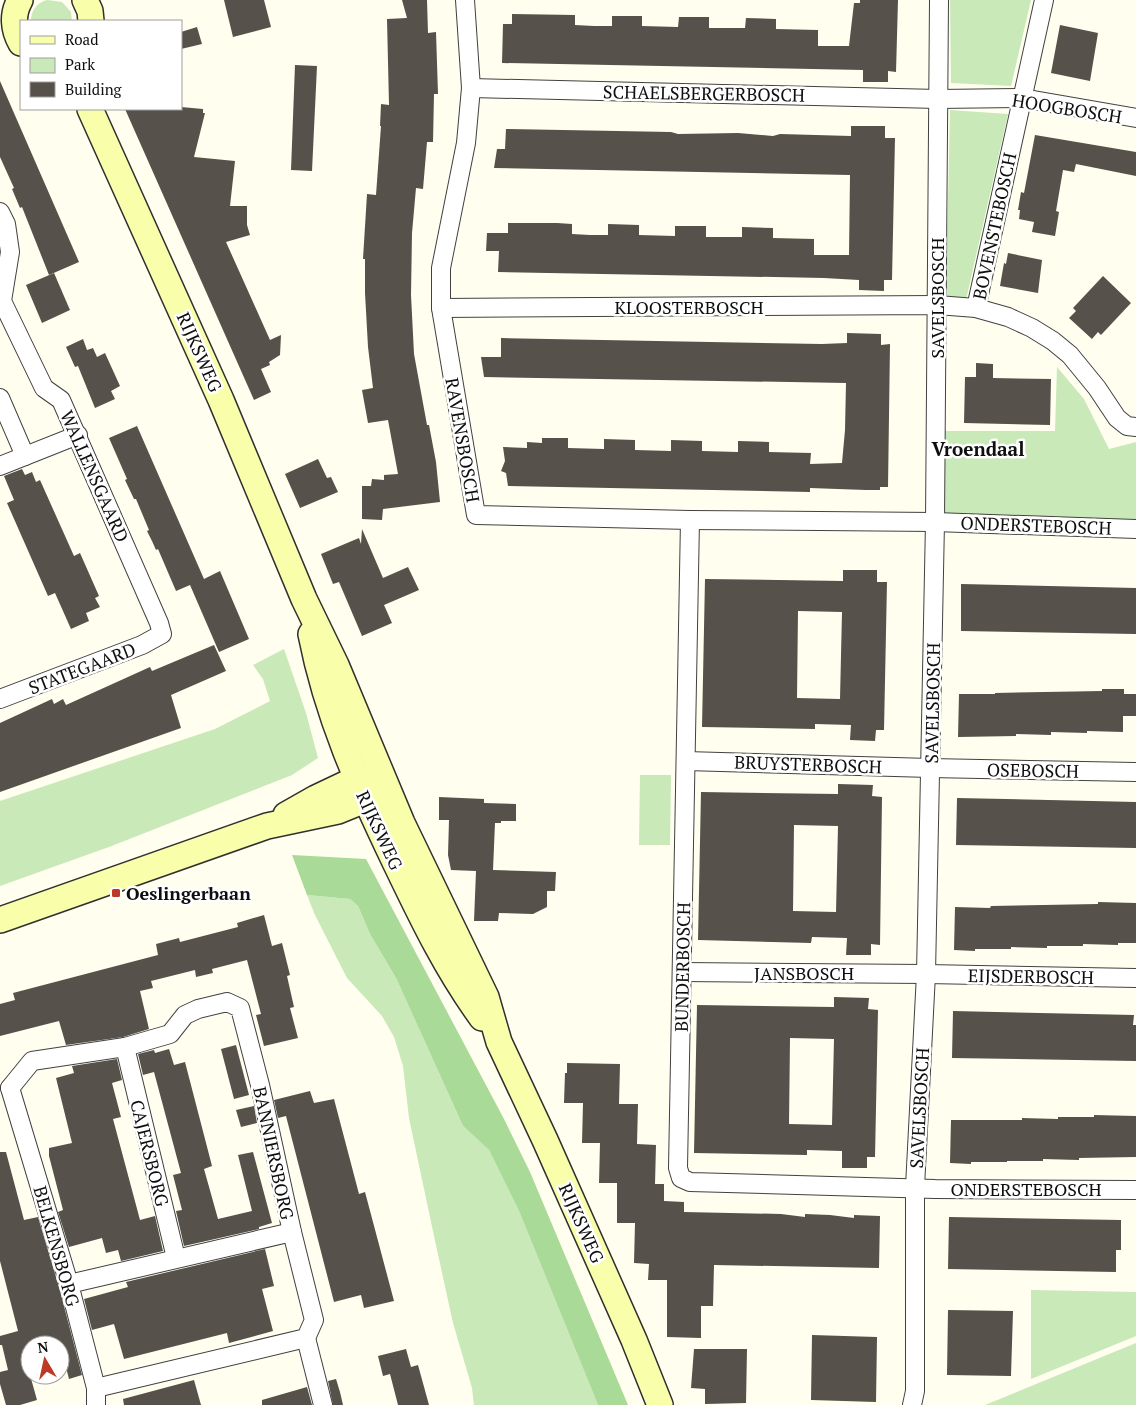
<svg xmlns="http://www.w3.org/2000/svg" width="1136" height="1405" viewBox="0 0 1136 1405" font-family="'PT Serif',serif">
<rect width="100%" height="100%" fill="#fffeef"/>
<g fill="#c9e9b8">
<path d="M47,0L62,2L71,12L72,21H31C31,11 36,3 47,0Z"/>
<path d="M950,0H1031L1011,86L951,83Z"/>
<path d="M950,110L1008,114L966,300L946,296Z"/>
<path d="M1057,367L1084,399L1109,449L1136,442V521L941,515L943,431H1055Z"/>
<path d="M284,649L306,713L318,758L292,775L109,847L0,886V801L215,729L270,701L263,679L253,665Z"/>
<path d="M640,775H671L670,845H639Z"/>
<path d="M307,895L350,899L358,906L370,934L396,978L463,1126L489,1150L519,1211L598,1405H474L472,1388L453,1323L434,1236L409,1118L403,1066L394,1037L382,1016L347,978L315,915Z"/>
<path d="M1031,1290L1136,1292V1336L1031,1379Z"/>
<path d="M1136,1343V1405H985Z"/>
</g>
<path fill="#aada98" d="M292,855L366,859L504,1119L530,1172L628,1405H598L519,1211L489,1150L463,1126L396,978L370,934L358,906L350,899L307,895Z"/>
<g fill="#56514a" fill-rule="evenodd">
<path d="M224,0H264L271,27L233,37Z"/>
<path d="M402,0H427L428,33L436,32L438,94H434L433,142H427L423,189L416,188L412,233L411,295L414,354L427,425H429L436,462L440,502L383,509L382,520L362,519V486H371L372,479L384,480V475L398,474L388,420L368,423L362,390L373,388L368,347L365,293V259H363L367,194L376,195L381,126H380L381,104L389,105L387,19L407,18Z"/>
<path d="M860,0H898L896,72L888,71V82H863V70L502,63L503,24H512V14L575,15V25L594,26H612V16H642V26L678,27L679,17H709V28H745L746,18L776,19V29L818,30V46H849L854,3H860Z"/>
<path d="M1060,25L1098,33L1090,81L1051,73Z"/>
<path d="M197,27L202,44L181,49V32Z"/>
<path d="M295,65L317,66L312,171L291,170Z"/>
<path d="M0,81L79,262L49,275L22,207L20,208L12,189L14,188L0,157Z"/>
<path d="M181,107L203,109V113H205L194,157L235,161L230,206H247V225L250,235L226,242L270,340L281,335L280,355L269,362L270,365L261,369L271,392L254,400L125,109H181Z"/>
<path d="M851,126H885V138H895L892,280H884V291L859,290V280L824,278L498,272L499,251H486L487,233H508V223H557L572,224V234L590,235H608V224L639,225V235L675,236V226H706V237H742V227L773,228V238L814,239V255H849L850,175L494,168L497,149H505L506,129L671,132L678,134L738,133L773,136L780,134L851,136Z"/>
<path d="M1035,135L1136,152V176L1076,164L1074,172L1063,170L1056,211L1059,212L1055,236L1032,232L1034,222L1019,219L1020,210H1018L1021,192L1024,193Z"/>
<path d="M1008,253L1042,260L1038,293L1000,286L1004,263L1006,264Z"/>
<path d="M54,273L70,310L42,323L26,285Z"/>
<path d="M1103,276L1131,303L1101,335L1098,332L1092,339L1069,318L1076,311L1073,308Z"/>
<path d="M847,333L881,334V345L890,344L888,487H880V490H866L810,488V492L508,486L506,473L501,471L505,461L503,447L527,448V442L542,443V438H568V448L604,449V439L635,440V450L671,451V440L702,441V451L738,452V441L769,442V452L811,453L810,464L842,463L845,430L846,383L484,377L481,357H501V338L822,344L847,343Z"/>
<path d="M83,339L87,350L93,348L97,357L105,353L120,386L111,391L115,399L95,408L78,366L75,367L66,347Z"/>
<path d="M976,363L993,364V378L1051,379L1050,425L964,423L965,377H976Z"/>
<path d="M137,426L204,579L220,571L249,639L219,652L190,585L176,591L158,549L156,550L152,541L147,531L149,530L136,499H134L125,480L127,479L109,438Z"/>
<path d="M318,459L327,478L331,477L338,492L300,508L285,474Z"/>
<path d="M22,469L25,475L32,472L36,482L40,480L74,556L80,553L99,596L95,598L100,607L86,613L89,621L71,629L55,593L48,596L7,503L14,500L4,476Z"/>
<path d="M362,529L383,578L408,567L419,590L384,605L392,623L362,636L339,582L333,584L321,554L359,538L361,544Z"/>
<path d="M843,570H877V582H887L884,730H876L875,741L850,740L851,725L815,724V729L702,727L705,579L843,581ZM798,611L842,612L840,699L797,698Z"/>
<path d="M961,584L1136,588V634L961,631Z"/>
<path d="M214,645L226,671L171,695L181,728L0,792V723L52,699L54,704L63,699L66,705L150,667L152,671Z"/>
<path d="M1102,689H1124V694H1136V716H1123V732L1087,731V733L1051,732V735L1016,734V736L958,737L959,694H995V693L1102,691Z"/>
<path d="M838,784L873,785L872,796L882,797L880,945L871,944V955H846L847,938L812,937L811,943L698,940L701,792L838,794ZM794,825L838,826L836,912L793,911Z"/>
<path d="M439,797L484,799V803L516,804V821H501V823H495L493,870L556,872L555,891H547V907L533,914L499,913L498,921H474L476,871L451,870L448,855L449,820H439Z"/>
<path d="M957,798L1136,802V848L956,845Z"/>
<path d="M1098,902L1136,903V943H1118V945L1083,944V946H1047V948L1011,947V949H975V951L954,950L955,907L990,908L991,906L1098,904Z"/>
<path d="M264,915L272,946L282,943L290,975L287,976L294,1007L290,1008L298,1038L264,1046L256,1015L261,1014L247,960L212,969L213,973L196,977L195,970L151,981L153,988L140,991L149,1029L123,1037L66,1045L59,1021L0,1036V1004L15,1000L13,993L158,955L156,944L179,938L180,942L238,927L237,923Z"/>
<path d="M834,997L869,998L868,1009L878,1010L875,1157H867V1168H842V1151L807,1150V1155L694,1153L697,1005L834,1007ZM790,1038L834,1039L832,1125L789,1124Z"/>
<path d="M953,1011L1134,1015L1133,1025H1136V1061L952,1058Z"/>
<path d="M236,1045L249,1095L234,1099L221,1049Z"/>
<path d="M169,1049L174,1065L185,1062L212,1166L204,1169L218,1219L252,1211L238,1155L253,1152L272,1223L259,1227V1229L184,1246L176,1211L182,1210L173,1175L181,1173L154,1072L143,1075L138,1054L154,1050L155,1053Z"/>
<path d="M117,1059L122,1080L112,1083L121,1117L113,1119L140,1220L155,1216L163,1251L121,1261L118,1250L106,1253L102,1238L69,1247L58,1212L63,1210L49,1156V1148L72,1143L56,1078L74,1073L72,1066Z"/>
<path d="M567,1063L620,1064L619,1104H638L637,1144L656,1145L655,1184H664V1201L684,1202V1212L781,1214L805,1217V1214L830,1215L854,1218V1215L880,1216L879,1268L714,1265L713,1306H701V1338L667,1337V1280H648L649,1264L634,1263L635,1223H617V1183H599L600,1143H582L583,1103H564L565,1073H567Z"/>
<path d="M310,1091L314,1103L334,1099L359,1194L365,1192L394,1301L364,1308L361,1295L334,1302L286,1116L278,1118L274,1100Z"/>
<path d="M254,1106L257,1123L241,1127L236,1110Z"/>
<path d="M1094,1115L1136,1116V1157L1079,1158V1160L1043,1159V1161H1007V1162H971V1164L950,1163L951,1120H1022V1118L1058,1119V1117H1094Z"/>
<path d="M0,1152H6L24,1220L38,1217L59,1287L82,1375L69,1379L60,1344L30,1345V1375L37,1400L20,1405H6L0,1384V1372L8,1370L2,1345H0V1336L18,1331L0,1261Z"/>
<path d="M949,1217L1121,1220V1250H1116V1272L948,1269Z"/>
<path d="M265,1249L274,1286L262,1289L273,1331L229,1343L227,1333L124,1359L114,1324L92,1330L84,1299L128,1287L126,1282Z"/>
<path d="M948,1310L1013,1311L1011,1376L947,1375Z"/>
<path d="M812,1335L877,1337L876,1402L811,1400Z"/>
<path d="M406,1349L411,1367L418,1365L429,1405H398L390,1374L383,1376L378,1356Z"/>
<path d="M694,1349H747L746,1403L705,1404V1389L691,1388Z"/>
<path d="M336,1379L340,1392L343,1405H333L328,1381Z"/>
<path d="M194,1380L201,1405H124L123,1399Z"/>
<path d="M307,1387L312,1405H262V1400Z"/>
</g>
<g fill="none" stroke-linecap="round" stroke-linejoin="round">
<defs>
<g id="street">
<path d="M465,0L471,88L466,143L441,268V308L476,515L690,520L935,522L1136,529"/>
<path d="M471,88L938,99L1022,98L1136,118"/>
<path d="M0,212L6,224L10,252L2,301L44,388L61,400L159,623L162,634L142,645L0,699"/>
<path d="M441,308L937,305L976,308L1008,317L1032,328L1053,341L1070,355L1097,388L1117,418L1127,426L1136,427"/>
<path d="M976,308L1044,0"/>
<path d="M0,398L25,456"/>
<path d="M0,466L78,435"/>
<path d="M690,520L678,1168L681,1178L690,1182L935,1189L1136,1190"/>
<path d="M686,761L930,768L1136,772"/>
<path d="M682,972L926,974L1136,978"/>
<path d="M125,1047L176,1258"/>
<path d="M10,1088L32,1061L125,1047L170,1034L185,1015L198,1009L227,1002L240,1008L260,1085L292,1232L314,1320L306,1338L96,1388"/>
<path d="M10,1088L69,1284L96,1388V1405"/>
<path d="M69,1284L292,1232"/>
<path d="M306,1338L323,1405"/>
<path d="M912,1405L915,1391V1187L926,974L935,522L939,0"/>
</g>
<g id="secondary">
<path d="M20,0C12,14 13,29 21,43"/>
<path d="M85,0L90,11L91,21"/>
<path d="M90,109L221,400L304,599L336,665L402,823L486,997L499,1042L545,1140L634,1340L660,1405"/>
<path d="M311,634C327,716 359,787 395,862C421,916 446,969 482,1018"/>
<path d="M286,815L316,798L356,779L373,780"/>
<path d="M0,920L267,826L338,811L365,800L377,787"/>
</g>
</defs>
<use href="#street" stroke="#414141" stroke-width="20"/>
<use href="#secondary" stroke="#303030" stroke-width="28"/>
<use href="#street" stroke="#fff" stroke-width="18"/>
<use href="#secondary" stroke="#f9feaa" stroke-width="25"/>
</g>
<rect fill="#bd3926" stroke="#fff" stroke-width="2" x="111" y="888" width="10" height="10" rx="2.5"/>
<g text-anchor="middle" dominant-baseline="central" stroke-width="5" stroke-linejoin="round" paint-order="stroke">
<g font-size="18" fill="#0e0e0e" stroke="#fff">
<text transform="translate(704 93) rotate(1)">SCHAELSBERGERBOSCH</text>
<text transform="translate(1067 108) rotate(9)">HOOGBOSCH</text>
<text transform="translate(994 226) rotate(-78)">BOVENSTEBOSCH</text>
<text transform="translate(937 298) rotate(-90)">SAVELSBOSCH</text>
<text x="689" y="307">KLOOSTERBOSCH</text>
<text transform="translate(200 352) rotate(66)">RIJKSWEG</text>
<text transform="translate(463 440) rotate(80)">RAVENSBOSCH</text>
<text transform="translate(95 476) rotate(66)">WALLENSGAARD</text>
<text transform="translate(1036 525) rotate(2)">ONDERSTEBOSCH</text>
<text transform="translate(82 668) rotate(-21)">STATEGAARD</text>
<text transform="translate(932 703) rotate(-89)">SAVELSBOSCH</text>
<text transform="translate(808 764) rotate(2)">BRUYSTERBOSCH</text>
<text transform="translate(1033 770) rotate(1)">OSEBOSCH</text>
<text transform="translate(380 830) rotate(65)">RIJKSWEG</text>
<text transform="translate(682 967) rotate(-89)">BUNDERBOSCH</text>
<text x="804" y="973">JANSBOSCH</text>
<text transform="translate(1031 976) rotate(1)">EIJSDERBOSCH</text>
<text transform="translate(919 1108) rotate(-87)">SAVELSBOSCH</text>
<text transform="translate(150 1153) rotate(76)">CAJERSBORG</text>
<text transform="translate(274 1153) rotate(78)">BANNIERSBORG</text>
<text x="1026" y="1189">ONDERSTEBOSCH</text>
<text transform="translate(582 1223) rotate(66)">RIJKSWEG</text>
<text transform="translate(57 1246) rotate(74)">BELKENSBORG</text>
</g>
<g font-size="18" font-weight="bold" fill="#0e0e0e" stroke="#fff" text-anchor="start">
<text x="126" y="893">Oeslingerbaan</text>
</g>
<g font-size="19" font-weight="bold" fill="#0e0e0e" stroke="#fff">
<text x="978" y="448">Vroendaal</text>
</g>
</g>
<rect x="20" y="20" width="162" height="90" fill="#ffffff" stroke="#9f9f9f"/>
<rect x="30" y="36" width="25" height="8" fill="#f9feaa" stroke="#9f9f9f"/>
<text x="65" y="45" font-size="15" fill="#0e0e0e">Road</text>
<rect x="30" y="58" width="25" height="15" fill="#c9e9b8" stroke="#9f9f9f"/>
<text x="65" y="70" font-size="15" fill="#0e0e0e">Park</text>
<rect x="30" y="82" width="25" height="15" fill="#56514a" stroke="#9f9f9f"/>
<text x="65" y="95" font-size="15" fill="#0e0e0e">Building</text>
<g transform="translate(45 1360) rotate(351)"><circle r="24" fill="#ffffff" stroke="#9f9f9f"/>
<path d="M0-4L9 19L0 12L-9 19Z" fill="#bd3926"/>
<text y="-8" font-size="14" font-weight="bold" text-anchor="middle" fill="#0e0e0e">N</text>
</g>
</svg>
